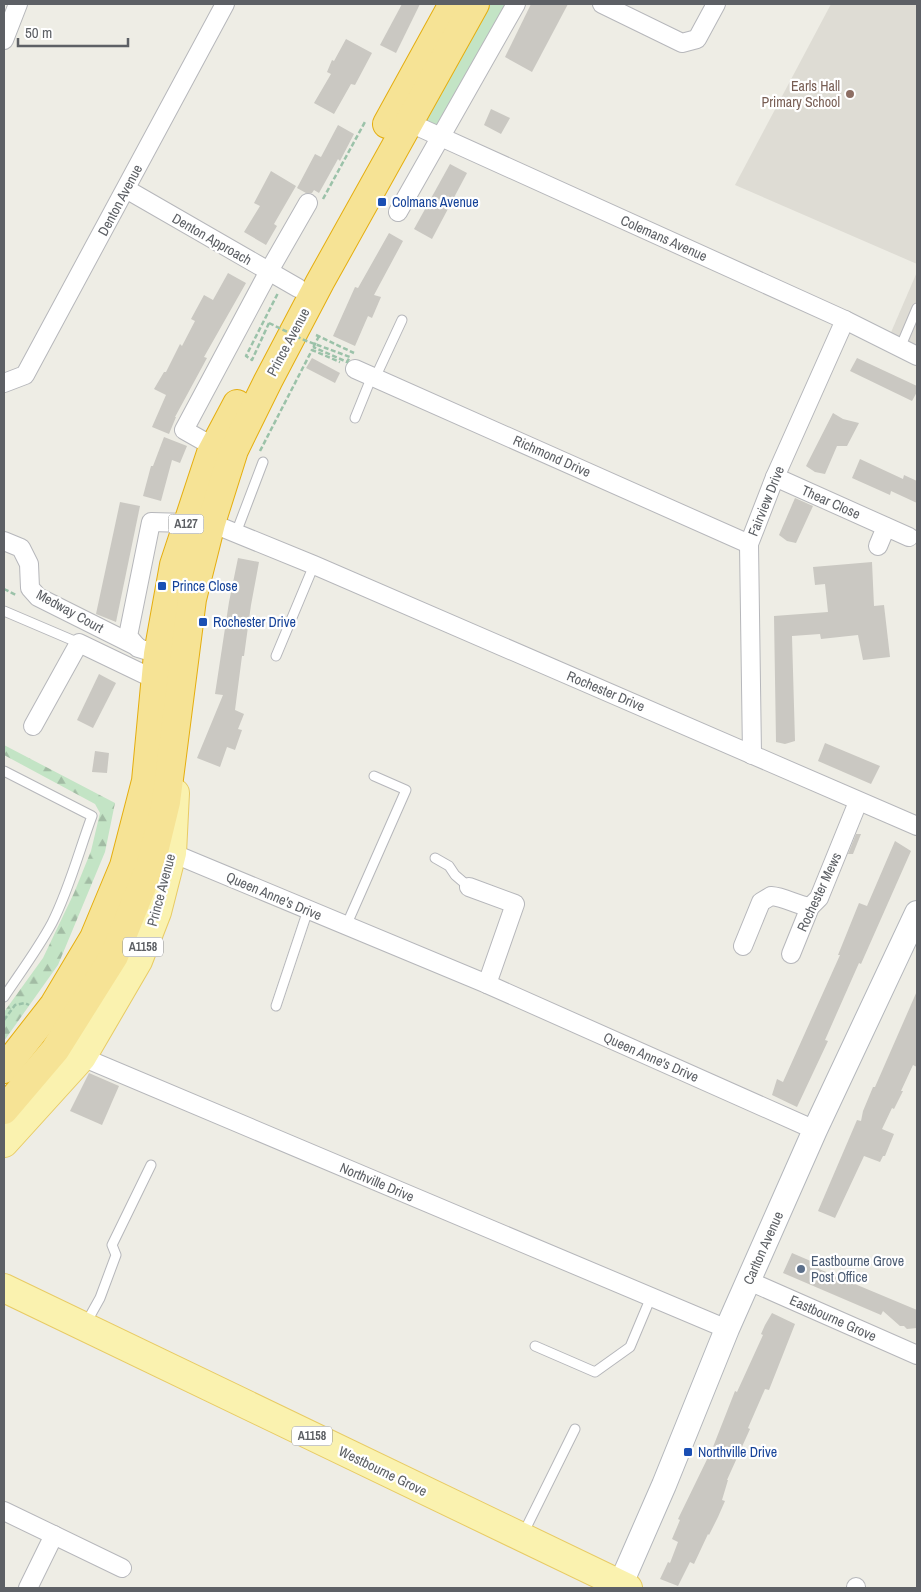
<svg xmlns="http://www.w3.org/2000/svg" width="921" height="1592" viewBox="0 0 921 1592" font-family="'Archivo Narrow',sans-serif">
<defs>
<pattern id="forest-firs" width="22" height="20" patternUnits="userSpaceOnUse" patternTransform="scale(1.25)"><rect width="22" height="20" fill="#c3e4c5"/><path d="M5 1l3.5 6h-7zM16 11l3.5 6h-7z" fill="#a2bca4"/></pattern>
</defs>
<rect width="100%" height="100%" fill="#eeede5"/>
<g fill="#dedcd4">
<path d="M831,4H917V264L735,185Z"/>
<path d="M917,272V349L889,337Z"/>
</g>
<path fill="#c3e4c5" d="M484,4H508L439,128L420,116Z"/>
<path fill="url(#forest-firs)" d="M4,745L115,803L105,852L58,965L4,1041V1012L43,958L74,893L91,851L100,813L95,804L4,755Z"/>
<g fill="#cac8c2">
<path d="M402,4H420L396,53L380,45Z"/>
<path d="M531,4H568L532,72L505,57Z"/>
<path d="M346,39L372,53L355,85L351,84L334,114L314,103L331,74L327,72L332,60L334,61Z"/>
<path d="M491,109L510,118L501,134L484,125Z"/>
<path d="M338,125L354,134L340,161L338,159L319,193L314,190L312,193H306L297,188L315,154L321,157Z"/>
<path d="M450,164L467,173L432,239L414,229Z"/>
<path d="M271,171L296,186L274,224L277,226L266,245L244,232L260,206L254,203Z"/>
<path d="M389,233L403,241L374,295L381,297L372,318L368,316L355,346L333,336L355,287L358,288Z"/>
<path d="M228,273L246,283L204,357L207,358L175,417H176L169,434L152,427L166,395L154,389L164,372H166L180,344L182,346L195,321L191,319L204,295L213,300Z"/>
<path d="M312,358L340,373L335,383L306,368Z"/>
<path d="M857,358L917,386V392L912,401L850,371Z"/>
<path d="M833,413L843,419L859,423L847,446H837L825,474L815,472L806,466Z"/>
<path d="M164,437L187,446L180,463L172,460L161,501L143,496L151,466H153Z"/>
<path d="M860,459L903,479L904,475L917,481V503L891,491L890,495L852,478Z"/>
<path d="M795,498L813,506L796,543L787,541L779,535Z"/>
<path d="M120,502L140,506L116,622L96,614Z"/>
<path d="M238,558L259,562L251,605L244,656H242L235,710L244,714L238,729L242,730L235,750L227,747L220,767L197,758L223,695L215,694L229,602Z"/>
<path d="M872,562L874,606L884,605L890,657L863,660L858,635L821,639L820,634L792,636L795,741L785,744L776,742L774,616L828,612L825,584L815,585L813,567Z"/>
<path d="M99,674L116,683L93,728L77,720Z"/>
<path d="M825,743L880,766L871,784L818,761Z"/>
<path d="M95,751L109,753L107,773L92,772Z"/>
<path d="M856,834H861L853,854H848Z"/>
<path d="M895,841L911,851L861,964L859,963L825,1040L828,1041L797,1107L772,1095L777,1079L783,1082L840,955H838L859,903L867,906Z"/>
<path d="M917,991V1067L913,1065L901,1091H903L894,1109L892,1108L882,1129L894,1134L885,1156H883L880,1162L864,1156L835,1218L818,1211L857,1120L861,1121L863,1111L873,1087H875Z"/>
<path d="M89,1073L119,1086L102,1125L70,1111Z"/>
<path d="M792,1253L820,1265L819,1269L917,1310V1328L907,1329L904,1326H900L883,1311L881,1315L783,1273Z"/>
<path d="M772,1313L795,1324L769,1390L765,1389L748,1428L750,1429L727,1480H728L722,1500L725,1501L718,1517L709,1535L708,1534L694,1564L690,1562L678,1586L660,1579L668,1562L670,1563L678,1542L672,1539L680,1520L678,1519L713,1447L735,1391L737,1392L763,1335L761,1334L765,1325Z"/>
</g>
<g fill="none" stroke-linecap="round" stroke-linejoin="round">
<defs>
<g id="lane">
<path d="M900,348L917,308"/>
<path d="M375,378L402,320"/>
<path d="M355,418L372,376"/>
<path d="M236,533L263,462"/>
<path d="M4,611L79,643"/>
<path d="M276,656L314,565"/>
<path d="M4,771L92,816C79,851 69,890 52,923C38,949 20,973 4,997"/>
<path d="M435,858L449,866L455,875L469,887"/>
<path d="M346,926L406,790L374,776"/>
<path d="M276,1006L308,910"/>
<path d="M85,1325L100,1298L116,1255L112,1245L151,1165"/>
<path d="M535,1346L595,1372L630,1347L651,1297"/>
<path d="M523,1534L575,1429"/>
</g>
<g id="street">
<path d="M602,4L682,43L697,39L716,4"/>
<path d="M4,40L18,4"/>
<path d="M410,123L845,320L917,356"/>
<path d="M126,189L298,288"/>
<path d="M398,212L516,4"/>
<path d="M355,369L749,544"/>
<path d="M4,383L25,375L225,4"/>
<path d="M214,447L184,430L269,271L308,203"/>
<path d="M775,477L909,537"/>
<path d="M211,523L314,565L917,826"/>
<path d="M4,541L21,548L29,564L30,588L38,597L138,647"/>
<path d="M878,546L886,527"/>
<path d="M158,654L138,648L128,636L151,522L187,523"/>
<path d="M33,726L79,643L156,680"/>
<path d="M752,755L749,544L775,477L845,320"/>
<path d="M172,853L487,984L815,1130"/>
<path d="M469,887L515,904L487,984"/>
<path d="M743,946L761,902L771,896C785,897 796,905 810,907"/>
<path d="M791,954L810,907L819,898L858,802"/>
<path d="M82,1057L727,1329"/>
<path d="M749,1281L917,1355"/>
<path d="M4,1511L122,1568"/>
<path d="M28,1588L54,1535"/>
<path d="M856,1588V1587"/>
</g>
<path id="secondary" d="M619,1588L664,1485L727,1329L815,1130L917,913"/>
<g id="primary">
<path d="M4,1143L82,1057L138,961L157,912L172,853L175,793"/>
<path d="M4,1288L628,1588"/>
</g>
<g id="highway">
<path d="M387,124L453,4"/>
<path d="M4,1069L54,1005L94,938L124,866L146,781L158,654L174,565L211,453L237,404"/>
<path d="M4,1110L55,1050L114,956L151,864L166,802L192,599L211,523L234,450L268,381L320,282L475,4"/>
</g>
</defs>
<use href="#lane" stroke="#b6b7bb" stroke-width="11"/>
<use href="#street" stroke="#b6b7bb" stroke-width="20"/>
<use href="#secondary" stroke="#b4b7bc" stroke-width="26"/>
<use href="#primary" stroke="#e8cb64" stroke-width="30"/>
<use href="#highway" stroke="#e5ae0f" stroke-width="30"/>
<g stroke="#9bc2a9" stroke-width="2.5" stroke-dasharray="5 2.5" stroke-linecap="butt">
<path d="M323,199L366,120"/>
<path d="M269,323L252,360L246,356L278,293"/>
<path d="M316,335L354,353"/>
<path d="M319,336L312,350L340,362"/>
<path d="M260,451L312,350"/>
<path d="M4,589L16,595"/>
<path d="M4,1020L15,1005L25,1003L29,1005"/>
</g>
<use href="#lane" stroke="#fff" stroke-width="9"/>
<use href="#street" stroke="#fff" stroke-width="18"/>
<use href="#secondary" stroke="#fff" stroke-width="24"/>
<use href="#primary" stroke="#faf2af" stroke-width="28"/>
<use href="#highway" stroke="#f6e395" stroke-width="28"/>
<path stroke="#9bc2a9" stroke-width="2.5" stroke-dasharray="5 2.5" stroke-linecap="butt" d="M269,323L304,340L350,357L347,362L313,347"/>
</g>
<circle fill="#8d6e63" stroke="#fff" stroke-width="2" cx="850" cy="94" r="5"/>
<g fill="#1a4fb4" stroke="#fff" stroke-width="2">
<rect x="377" y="197" width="10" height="10" rx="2.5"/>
<rect x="157" y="581" width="10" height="10" rx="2.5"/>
<rect x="198" y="617" width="10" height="10" rx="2.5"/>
<rect x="683" y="1447" width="10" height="10" rx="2.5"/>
</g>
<circle fill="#5c6f8a" stroke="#fff" stroke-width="2" cx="801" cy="1269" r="5"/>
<g text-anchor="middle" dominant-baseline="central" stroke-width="4.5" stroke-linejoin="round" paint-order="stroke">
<g fill="#fff" stroke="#8e9093" stroke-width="1">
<rect x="168.5" y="514.5" width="35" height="19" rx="4"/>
<rect x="123" y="937.5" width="40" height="19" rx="4"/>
<rect x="292" y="1426.5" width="40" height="19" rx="4"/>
</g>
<g font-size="12" font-weight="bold" fill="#5d6065">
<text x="186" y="524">A127</text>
<text x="143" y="947">A1158</text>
<text x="312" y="1436">A1158</text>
</g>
<g font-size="14" fill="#785e54" stroke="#fff" text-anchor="end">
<text x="840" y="86">Earls Hall<tspan x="840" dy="16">Primary School</tspan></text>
</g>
<g font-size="14" fill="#5d6065" stroke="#fff">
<text transform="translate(120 200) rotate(-62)">Denton Avenue</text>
<text transform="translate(664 238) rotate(24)">Colemans Avenue</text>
<text transform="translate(212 239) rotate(30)">Denton Approach</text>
<text transform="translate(288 342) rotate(-62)">Prince Avenue</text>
<text transform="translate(552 456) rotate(24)">Richmond Drive</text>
<text transform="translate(766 501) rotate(-68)">Fairview Drive</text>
<text transform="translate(831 502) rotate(24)">Thear Close</text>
<text transform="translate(70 611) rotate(29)">Medway Court</text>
<text transform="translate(606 691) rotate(23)">Rochester Drive</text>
<text transform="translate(161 890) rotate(-75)">Prince Avenue</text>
<text transform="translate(819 892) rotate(-65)">Rochester Mews</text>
<text transform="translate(274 896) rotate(23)">Queen Anne's Drive</text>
<text transform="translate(651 1057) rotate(24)">Queen Anne's Drive</text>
<text transform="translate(377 1182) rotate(23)">Northville Drive</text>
<text transform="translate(763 1248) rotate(-66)">Carlton Avenue</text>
<text transform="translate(833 1318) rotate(24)">Eastbourne Grove</text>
<text transform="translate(383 1471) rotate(26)">Westbourne Grove</text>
</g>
<g font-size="14" fill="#164399" stroke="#fff" text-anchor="start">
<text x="392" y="202">Colmans Avenue</text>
<text x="172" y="586">Prince Close</text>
<text x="213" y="622">Rochester Drive</text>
<text x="698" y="1452">Northville Drive</text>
</g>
<g font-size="14" fill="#4e5e75" stroke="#fff" text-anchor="start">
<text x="811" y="1261">Eastbourne Grove<tspan x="811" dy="16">Post Office</tspan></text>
</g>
</g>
<rect width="921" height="1592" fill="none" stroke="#5d6065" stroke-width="10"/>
<path d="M18 38v8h110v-8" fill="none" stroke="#5d6065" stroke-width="2.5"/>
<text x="25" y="38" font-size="15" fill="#5d6065" stroke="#ffffff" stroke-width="4" paint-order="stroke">50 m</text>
</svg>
